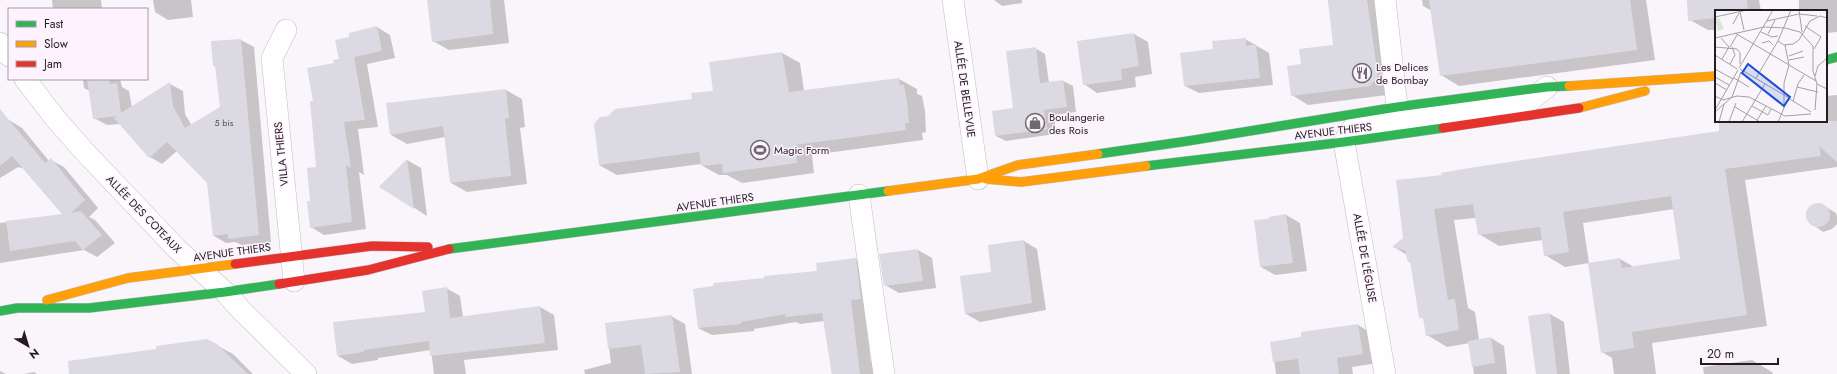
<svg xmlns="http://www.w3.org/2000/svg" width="1837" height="374" viewBox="0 0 1837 374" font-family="Jost,sans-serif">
<rect width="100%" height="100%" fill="#faf5fa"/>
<g fill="#0003">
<path d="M52,0H101L102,9H53Z"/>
<path d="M153,0H191L193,17L168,20L155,12Z"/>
<path d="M428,0H504L509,43L449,50L433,41Z"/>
<path d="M994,0H1022V3L1002,6Z"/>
<path d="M1328,0H1382L1387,95L1308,105L1292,95L1302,65L1334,46Z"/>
<path d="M1422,0H1646L1655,60L1459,86L1441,75L1432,11L1423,6Z"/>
<path d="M1687,0H1759L1761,11H1716V30H1708L1690,20Z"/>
<path d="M1799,0H1837V32L1826,33V11H1801L1799,10Z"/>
<path d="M377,27L390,35L395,58L367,64L378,127L358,129L364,175L359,172L366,229L324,235L311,227V202L317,168L314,101L335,64L340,60L351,38Z"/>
<path d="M1134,34L1148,42L1152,74L1135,77L1136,87L1097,93L1084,84Z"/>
<path d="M1245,39L1269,53L1273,85L1199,93L1185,86L1214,50Z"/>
<path d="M241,40L254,47L271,242L242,245L235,242L226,243L214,236L208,183L177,151L162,164L150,157L121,124L107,125L94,118L90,91L84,88L83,79H120L122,87L129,91L132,108L170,84L183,91L185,114L192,126L221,108L216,67L214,65L212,42Z"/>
<path d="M1035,48L1045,54L1049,83L1063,81L1073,86L1076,112L1054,115L1056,134L1006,141L996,136L1014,109Z"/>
<path d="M782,53L800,63L804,91L899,79L917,89V94L922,96L925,111L926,132L922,133L923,140L812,155L814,173L742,183L727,175H719L701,165V164L617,175L599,165L693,100L714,92Z"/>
<path d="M506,90L522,99L525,127L520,128L527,184L467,192L451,183L445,137L407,144L391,135Z"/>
<path d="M1837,95V167L1745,180L1767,326L1652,343L1656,374H1614L1612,358L1602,352L1620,259L1634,267L1681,260L1674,209L1583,223L1589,263L1565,267L1545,255L1543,240L1499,246L1479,234L1476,218L1454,220L1468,308L1475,312L1479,340L1491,338L1504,346L1507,374H1474L1470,343L1447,347L1427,335L1424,319L1420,317L1411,263L1408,261L1407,255L1394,247L1404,238L1443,176L1720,132V121H1826V96Z"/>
<path d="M9,120L22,128L49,161L51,160L64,167L98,208L89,217L95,220L115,243L97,257L84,250L0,263V223L64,215L23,167L21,168L18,167L0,178V127Z"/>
<path d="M407,160L421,168L427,216L380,186Z"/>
<path d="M1821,204L1836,213L1837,217V224L1832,229L1823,232L1808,221L1806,213L1813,205Z"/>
<path d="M1286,215L1300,223L1307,271L1275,275L1261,267L1269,220Z"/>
<path d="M1024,241L1037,249L1046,310L980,322L966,314L992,272Z"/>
<path d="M918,250L932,258L936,288L899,293L885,285L880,255Z"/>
<path d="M856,259L869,267L874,306L864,307L871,363L883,370L884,374H832L824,321L800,324L796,322L754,329V331L712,335L698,328L818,272Z"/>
<path d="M446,288L460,296L463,317L540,307L554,315L558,350L464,360L466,374H434L431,350L378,358V360L352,364L338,356L426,313Z"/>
<path d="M1550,314L1564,322L1570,374H1537Z"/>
<path d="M671,316L685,324L692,374H585L584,370L611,363L606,324Z"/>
<path d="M1358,325L1373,334L1378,363L1352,367L1353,374H1276L1272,343L1302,338Z"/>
<path d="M216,345L233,354L253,374H75Z"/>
<path d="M1752,360L1772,372L1773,374H1704L1703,367Z"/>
<path d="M0,371L6,374H0Z"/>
<path d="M34,372L37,374H24Z"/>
</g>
<g fill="#dbdae2">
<path d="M427,0H490L493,34L432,42Z"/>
<path d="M1328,0H1367L1378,76L1370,86L1291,96L1287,66L1301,64L1299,49L1333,45Z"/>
<path d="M1429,0H1630L1637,50L1440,76Z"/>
<path d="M1687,0H1747L1748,11H1716V18L1688,21Z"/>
<path d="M377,26L382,51L354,57L365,120L344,122L351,168L346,165L352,222L310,228L307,201H310L307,168L316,167L310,101H313L307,68L334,63L333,60L339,59L335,40L349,37V33Z"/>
<path d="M1134,33L1139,66L1121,69L1122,80L1083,85L1077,41Z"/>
<path d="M1246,38V46L1256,44L1260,78L1184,86L1180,53L1213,49L1212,41Z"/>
<path d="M241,39L259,235L228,239V234L213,236L207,183L167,142L149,158L114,118L117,116L93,119L87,79H109L110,84L117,83L121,113L170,82L173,106L185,128L220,107L215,66H213L211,41Z"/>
<path d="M1036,47L1040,83L1063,80L1067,107L1044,110L1047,129L995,136L992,111L1013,108L1006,51Z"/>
<path d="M782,52L789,92L899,78L900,85H904L907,101L909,123H905L906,130L795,145L797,163L723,173L722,164L701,166L699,152L599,165L594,124L600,117L608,116L615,109L692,99L691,93L713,91L709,62Z"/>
<path d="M506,89L509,118L505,119L511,176L450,183L443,126L390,135L386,103Z"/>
<path d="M0,109L45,163L51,158L85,200L71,213L81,211L102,235L83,250L75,241L10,251L6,221L62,214L12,156L0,166Z"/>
<path d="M1719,121H1837V162L1819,146L1821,156L1725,169L1747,315L1632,332L1634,348L1601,353L1588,263L1620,258L1622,268L1680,259L1671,196L1563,212L1569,252L1544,256L1540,227L1478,235L1473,204L1434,209L1448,300L1455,299L1459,330L1426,336L1423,318H1419L1410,261H1407L1406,251L1392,247L1403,238L1396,180L1442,175L1441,173L1469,168L1719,131Z"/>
<path d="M407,159L414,209L379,187Z"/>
<circle cx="1818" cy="215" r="12"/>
<path d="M1286,214L1293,263L1260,267L1254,220L1268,219L1269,217Z"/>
<path d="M1024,240L1032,303L965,314L960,276L991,272L988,245Z"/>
<path d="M918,249L923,281L884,286L879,254Z"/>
<path d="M856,258L861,299L851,300L860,374H832L822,313L785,317L786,314L741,322V324L698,328L693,289L713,286L714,283L764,278V276L817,271L816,263Z"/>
<path d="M447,287L450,318L540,306L545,343L430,356L429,341L364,350V352L337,356L333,322L425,312L422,291Z"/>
<path d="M1550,313L1557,374H1536L1528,316Z"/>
<path d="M672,315L680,372L645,374L641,345L608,349L605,323Z"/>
<path d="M1358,324L1363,354L1337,358L1339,374H1300L1298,359L1273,362L1270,342L1301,337V332Z"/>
<path d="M1491,337L1495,363L1472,367L1468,341Z"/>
<path d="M207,339L217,344L248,374H69L68,361L156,349V346Z"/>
</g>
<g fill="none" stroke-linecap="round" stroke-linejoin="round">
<defs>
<g id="street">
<path d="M953,0L978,179"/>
<path d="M1385,0L1397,107"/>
<path d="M286,30L272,58L294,281"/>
<path d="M0,43L9,56"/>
<path d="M25,79L55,118L83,150L177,249L225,292L241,310L306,374"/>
<path d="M859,195L884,374"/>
<path d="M1385,374L1344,142L1353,128L1526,104L1547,87"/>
</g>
<g id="fast">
<path d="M1826,60L1837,57"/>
<path d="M1098,154L1188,141L1397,107L1547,87L1569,86"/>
<path d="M1146,166L1344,142L1443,128"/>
<path d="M449,249L888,191"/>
<path d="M0,311L17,308H89L225,292L279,284"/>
</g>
<g id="slow">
<path d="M1569,86L1716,76"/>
<path d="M1579,108L1645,91"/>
<path d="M986,179L1021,182L1146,166"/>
<path d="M888,191L978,179L1018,165L1098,154"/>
<path d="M47,300L128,278L235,264"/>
</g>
<g id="jam">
<path d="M1443,128L1579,108"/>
<path d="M235,264L372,246L428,247"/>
<path d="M279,284L368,270L449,249"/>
</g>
</defs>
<use href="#street" stroke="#c1bdc1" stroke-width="22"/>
<use href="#fast" stroke="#c1bdc1" stroke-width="10"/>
<use href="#slow" stroke="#c1bdc1" stroke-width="10"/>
<use href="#jam" stroke="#c1bdc1" stroke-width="10"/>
<use href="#street" stroke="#fefefe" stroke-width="21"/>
<use href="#fast" stroke="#30b455" stroke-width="9"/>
<use href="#slow" stroke="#ff9f0a" stroke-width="9"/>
<use href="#jam" stroke="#e5322d" stroke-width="9"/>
</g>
<defs>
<symbol id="restaurant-ring" viewBox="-11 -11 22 22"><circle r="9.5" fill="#fdf2fd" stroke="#6d696d" stroke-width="1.5"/><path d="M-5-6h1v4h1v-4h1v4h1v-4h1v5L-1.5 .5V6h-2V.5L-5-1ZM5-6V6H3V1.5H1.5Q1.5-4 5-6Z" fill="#6d696d"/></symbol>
<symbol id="shop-ring" viewBox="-11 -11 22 22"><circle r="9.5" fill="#fdf2fd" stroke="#6d696d" stroke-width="1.5"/><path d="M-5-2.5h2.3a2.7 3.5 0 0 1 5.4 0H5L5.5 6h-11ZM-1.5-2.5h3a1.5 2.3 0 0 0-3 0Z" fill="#6d696d"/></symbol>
<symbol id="stadium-ring" viewBox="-11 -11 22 22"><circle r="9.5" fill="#fdf2fd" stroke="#6d696d" stroke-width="1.5"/><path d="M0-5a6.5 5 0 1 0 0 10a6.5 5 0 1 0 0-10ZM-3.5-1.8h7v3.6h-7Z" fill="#6d696d"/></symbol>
</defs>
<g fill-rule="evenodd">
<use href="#restaurant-ring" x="1351" y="62" width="22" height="22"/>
<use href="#shop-ring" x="1024" y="112" width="22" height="22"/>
<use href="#stadium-ring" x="749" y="139" width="22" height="22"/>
</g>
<g text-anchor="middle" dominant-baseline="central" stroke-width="3" stroke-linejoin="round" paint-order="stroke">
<g font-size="9" fill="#504c51">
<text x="224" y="122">5 bis</text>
</g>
<g font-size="11" fill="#211d21" stroke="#fdf2fd" text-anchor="start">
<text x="1376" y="67">Les Delices<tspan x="1376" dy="13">de Bombay</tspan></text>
<text x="1049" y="117">Boulangerie<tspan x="1049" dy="13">des Rois</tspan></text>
<text x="774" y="150">Magic Form</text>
</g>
<g font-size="11" fill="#211d21" stroke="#fdf2fd">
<text transform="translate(965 89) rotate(82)">ALLÉE DE BELLEVUE</text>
<text transform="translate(1333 131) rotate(-7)">AVENUE THIERS</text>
<text transform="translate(281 154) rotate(-96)">VILLA THIERS</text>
<text transform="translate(715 202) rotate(-8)">AVENUE THIERS</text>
<text transform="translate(144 214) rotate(46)">ALLÉE DES COTEAUX</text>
<text transform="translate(232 252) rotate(-8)">AVENUE THIERS</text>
<text transform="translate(1365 258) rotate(80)">ALLÉE DE L'ÉGLISE</text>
</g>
</g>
<g transform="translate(1715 10)">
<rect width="112" height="112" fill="#faf5fa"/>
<path d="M4,8L9,19L3,21L0,9Z" fill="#dae6d8"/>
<path fill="none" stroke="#a39fa3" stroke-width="1" d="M84,0L87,22M25,2L29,20M0,7L32,0M52,11L84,4L102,6M18,14L24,3M90,16L106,27L99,39M46,22L57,27L63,26M20,23L101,71M53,24L60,10M0,28L49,17L70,18L85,22L98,36V61L102,74M6,28L14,37M63,31L69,35L78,34L84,30L95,11L105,6L112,8M47,33L54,31L58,35M0,37L22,39L25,43V54M15,37L22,25M0,45L22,59M74,46L88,41M7,49L14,37M74,50L89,47M15,54L20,45L17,37M24,58L58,0M0,59L18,69M25,59L74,88M100,66L103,56L112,48M0,67L14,75M19,68L34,77M41,68L63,31L76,0M0,73L12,80M82,77L103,82M0,86L8,90L22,86L34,87L70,106L96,104M73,88L96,102M78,91L83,74L89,65M37,96L53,105L56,99M20,97L45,112M0,100L23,60M100,100L102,74L112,79M0,102L17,87L26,62M42,110L51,96M4,112L9,94M14,112L21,93M27,112L50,74M63,112L69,98V73L74,55L70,35"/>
<path fill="#1d4ed8" fill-opacity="0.15" stroke="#1d4ed8" stroke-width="2" d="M33,54L75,87L69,96L27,63Z"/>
<rect width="112" height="112" fill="none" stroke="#211d21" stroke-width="2"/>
</g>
<rect x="8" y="8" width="140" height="72" fill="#fdf2fd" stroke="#a59da5"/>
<rect x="16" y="21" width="20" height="6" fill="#30b455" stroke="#a59da5"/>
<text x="44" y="28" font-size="12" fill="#211d21">Fast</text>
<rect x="16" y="41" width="20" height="6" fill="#ff9f0a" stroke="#a59da5"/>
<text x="44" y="48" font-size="12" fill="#211d21">Slow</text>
<rect x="16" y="61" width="20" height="6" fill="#e5322d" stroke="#a59da5"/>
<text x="44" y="68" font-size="12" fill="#211d21">Jam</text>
<g transform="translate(28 346) rotate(142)" stroke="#fdf2fd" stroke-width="3" paint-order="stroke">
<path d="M0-3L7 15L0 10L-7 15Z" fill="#211d21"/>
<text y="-6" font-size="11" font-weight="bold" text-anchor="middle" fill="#211d21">N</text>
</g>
<path d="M1701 358v6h77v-6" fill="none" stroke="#211d21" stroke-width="2"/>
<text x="1707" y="358" font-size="12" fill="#211d21" stroke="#fdf2fd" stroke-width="3" paint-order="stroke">20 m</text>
</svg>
